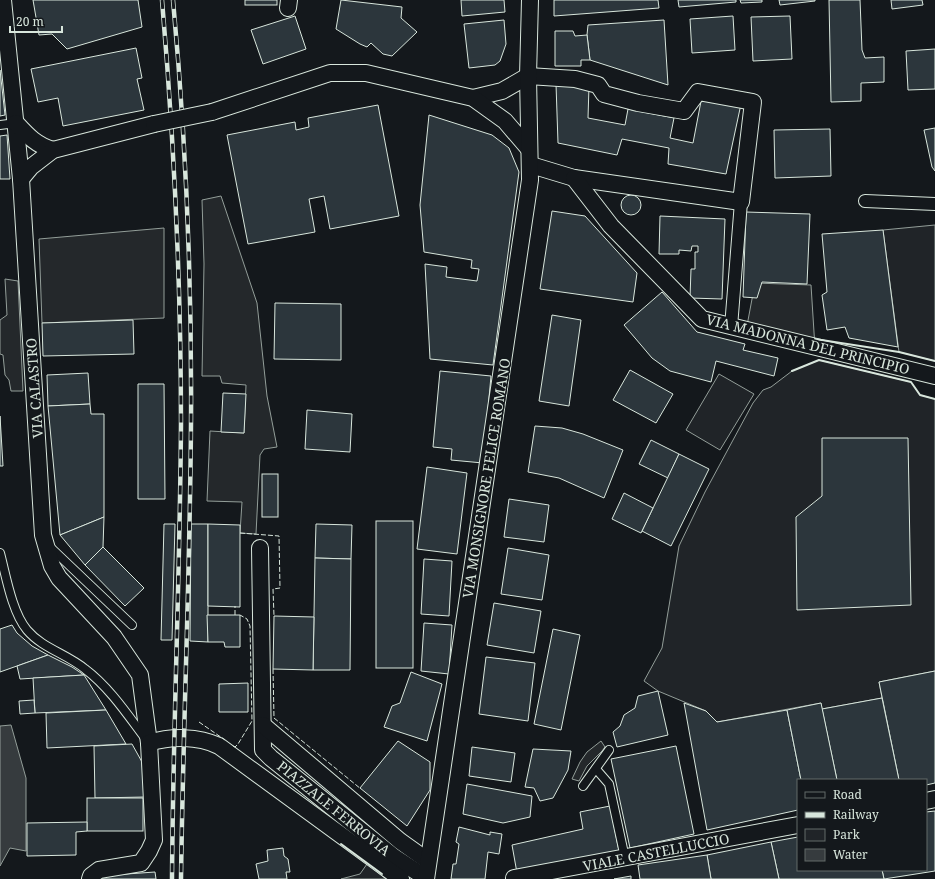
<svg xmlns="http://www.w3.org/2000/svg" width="935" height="879" viewBox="0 0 935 879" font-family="'Noto Serif',serif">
<rect width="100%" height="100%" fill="#14181c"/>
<g fill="#202428" stroke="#939e99">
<path d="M935,225V361L899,352L883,230Z"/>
<path d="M819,360L911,382L920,395L935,399V671L879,682L882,698L822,709L821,703L717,722L706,711L658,691L644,681L662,648L679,546L705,492L753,403L763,390L771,387L792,371Z"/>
<path d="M719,374L754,394L720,450L686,430Z"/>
<path d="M342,803L393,844L391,846L339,805Z"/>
<path d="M367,864L386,879H341L360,874Z"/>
</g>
<g fill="#24282b" stroke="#939e99">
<path d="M221,196L257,303L267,396L277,447L264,449L260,455L256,534L240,533L242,502L207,501L210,431L244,433L246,385L222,383L220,376H202L204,264L202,200Z"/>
<path d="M164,228V318L42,323L39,239Z"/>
<path d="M5,279L18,281L23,391H11L9,380L5,375L3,355L0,354V320L7,315Z"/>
<path d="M755,283L811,285L815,348L746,331Z"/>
<path d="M601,741L605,747L602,751L587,766L579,781L572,779L580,762L587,752Z"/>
</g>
<path fill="#363b3e" stroke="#939e99" d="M11,725L26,778V851L10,848L0,866V726Z"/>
<g fill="#2c363c" stroke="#d8e6dc">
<path d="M33,0H138L142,27L67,49L52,34L39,35Z"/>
<rect x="245" y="0" width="32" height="5"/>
<path d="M341,0L402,7L401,18L417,32L392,56L383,54L371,43L367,47L360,44L336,29Z"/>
<path d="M461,0H504L505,12L462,16Z"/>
<path d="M554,0H658L659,8L554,16Z"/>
<path d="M678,0H736V2L679,7Z"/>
<path d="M740,0H762V2L741,3Z"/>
<path d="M779,0H815V1L780,5Z"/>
<path d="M829,0H860L862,50L865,58L884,57V82L861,83V101L831,102Z"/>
<path d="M891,0H922L923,5L892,9Z"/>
<path d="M295,16L306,49L263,64L251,30Z"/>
<path d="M733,16L735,50L692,53L690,19Z"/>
<path d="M790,16L792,59L753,61L751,17Z"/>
<path d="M504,20L506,44L500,61L495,65L469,68L464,24Z"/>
<path d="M664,20L668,85L590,60L587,35L588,25Z"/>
<path d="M555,31H573L575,36L587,35L590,60H581V66H555Z"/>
<path d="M136,48L142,78L137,79L144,110L63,126L58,98L38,102L31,69Z"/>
<path d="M935,49V89L908,90L906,51Z"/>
<path d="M0,70L5,115L0,116Z"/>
<path d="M556,84L589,86L588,118L625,125L628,109L674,118L670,138L693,143L702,96L741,104L726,174L668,164L669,148L622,139L617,155L558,143Z"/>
<path d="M378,105L399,216L330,229L324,196L309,199L315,232L248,244L227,135L295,122L296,130L309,127L308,118Z"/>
<path d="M429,115L492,135L509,148L519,172L493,365L430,359L425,264L447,267L446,277L477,281L479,269L471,268L472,260L424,252L420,205Z"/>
<path d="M935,128V171L932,167L924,130Z"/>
<path d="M830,129L831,176L775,178L774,130Z"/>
<path d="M7,135L10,179H0V136Z"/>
<circle cx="631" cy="205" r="10"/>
<path d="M552,211L585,216L637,273L633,302L540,289Z"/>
<path d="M746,212L810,214L807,284L762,282L757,298L743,297Z"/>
<path d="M660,216L725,219L722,299L690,298L691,269H695V252H698V246H692L691,251L679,250V254H659Z"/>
<path d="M883,230L898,347L849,338L845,327L827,330L822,295L827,292L822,234Z"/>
<path d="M662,292L697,332L745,344L743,350L778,358L774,376L716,361L711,382L670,371L652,358L624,325Z"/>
<path d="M275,303L341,304V360L274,359Z"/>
<path d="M552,315L581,320L569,406L539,401Z"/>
<path d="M133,320L134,354L43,356L42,323Z"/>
<path d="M630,370L673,394L656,423L613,400Z"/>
<path d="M440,371L491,376L483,463L451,460L452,449L433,447Z"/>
<path d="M88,373L90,404L48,406L47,375Z"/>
<path d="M138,384H164L165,499H138Z"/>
<path d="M223,393L246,394L244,433L221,432Z"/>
<path d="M90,404L91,414H104V517L60,535L48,406Z"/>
<path d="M307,410L352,414L350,452L305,449Z"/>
<path d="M0,416L3,466H0Z"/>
<path d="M535,426L562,428L583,434L623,450L604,498L559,478L528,472Z"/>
<path d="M822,438H908L911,605L797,610L796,517L822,496Z"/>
<path d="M651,440L679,454L668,478L639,464Z"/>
<path d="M679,454L709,469L671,546L642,531Z"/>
<path d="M427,467L467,473L457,554L417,549Z"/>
<rect x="262" y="474" width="16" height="43"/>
<path d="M624,493L653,508L641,533L612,519Z"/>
<path d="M509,499L549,505L544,542L504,537Z"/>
<path d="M104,517L103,547L85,565L60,535Z"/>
<rect x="376" y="521" width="37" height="147"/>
<path d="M164,524H175L172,640H161Z"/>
<path d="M191,524H208V642L190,641Z"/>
<path d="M208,524L240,525V607L208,606Z"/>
<path d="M316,524L352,525L351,559L315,558Z"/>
<path d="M103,547L144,588L125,606L85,565Z"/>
<path d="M508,548L549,555L542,600L501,594Z"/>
<path d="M315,558L351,559L350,670H313Z"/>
<path d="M424,559L452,561L449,616L421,614Z"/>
<path d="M494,603L541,611L534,653L487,645Z"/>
<path d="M207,615H240V647H225L224,642H208Z"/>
<path d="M274,616L314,617L313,670L273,669Z"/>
<path d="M424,623L452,625L449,674L421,671Z"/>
<path d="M12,625L17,633L32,646L48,655L0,672V629Z"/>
<path d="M553,629L580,635L561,730L534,724Z"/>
<path d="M48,655L72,667L84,675L20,679L17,666Z"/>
<path d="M486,657L535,663L528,721L479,714Z"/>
<path d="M935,671V783L926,785V780H899L879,682Z"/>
<path d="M411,672L442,684L427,741L384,727L392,706L400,703Z"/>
<path d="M84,675L106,710L35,713L33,678Z"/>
<path d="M248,683V712H219V684Z"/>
<path d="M658,691L668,735L617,747L613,732L620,726L624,715L635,708L638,696Z"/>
<path d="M882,698L899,780H837L822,709Z"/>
<path d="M34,700L35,713L20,714L19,701Z"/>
<path d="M684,703L706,711L717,722L787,710L801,780H798V810L707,830Z"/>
<path d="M821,703L837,780H801L787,710Z"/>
<path d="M106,710L126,744L47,748L46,713Z"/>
<path d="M398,741L430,762V790L407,826L360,788Z"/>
<path d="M132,744L142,762L145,797L95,798L94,746Z"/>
<path d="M676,746L694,834L630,848L611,759Z"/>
<path d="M472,747L515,753L511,782L469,776Z"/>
<path d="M533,749L571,751L568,770L553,798L540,801L534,788L525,787Z"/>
<path d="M467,784L532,796L530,817L503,823L463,814Z"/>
<rect x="87" y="798" width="56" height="33"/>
<path d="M610,806L620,856L517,873L512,845L583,829L580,812Z"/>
<path d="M935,811V871L884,879L882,870H926V812Z"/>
<path d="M87,822V831L76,832V855L27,856V823Z"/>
<path d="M459,827L490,835V832L502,834L499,854L488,852L485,879H451L453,864H456L459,844L456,842Z"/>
<path d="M798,837V870H882L884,879H779L771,842Z"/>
<path d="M771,842L779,879H711L707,855Z"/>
<path d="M283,848L284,856L288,859L290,872H286L287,879H259L256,864L268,861L267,850Z"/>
<path d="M707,855L711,879H640L638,865Z"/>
<path d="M155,872L156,879H99L98,876Z"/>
<path d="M631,876V879H614Z"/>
</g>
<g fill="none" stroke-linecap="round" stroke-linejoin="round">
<defs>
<g id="service">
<path d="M0,125L16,123"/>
<path d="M50,547L132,625"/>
<path d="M0,553C6,576 12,612 27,630C42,648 67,654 85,669C109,687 127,714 145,738"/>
<path d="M596,769L609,784L625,858"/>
<path d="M583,786L609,750"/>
</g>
<g id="pedestrian">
<path d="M865,201L935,204"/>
<path d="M731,327L741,202"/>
</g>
<g id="minor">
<path d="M3,0L21,179L43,535L52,566L59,578L114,637L140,675L149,743L154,840L149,851L141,863L99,870L91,876L90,879"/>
<path d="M288,8L289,0"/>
<path d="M528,76L575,79L598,85L604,94L638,103L684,111L698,92L753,102L741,202L574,178L531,165"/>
<path d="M473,98L502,91L528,76"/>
<path d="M212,112L330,73H366L473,98L505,121L529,149"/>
<path d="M16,123C28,136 36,145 53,150"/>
<path d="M574,178L611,226L702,319L935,376"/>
<path d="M21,179L31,167L53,150L154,124"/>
<path d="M260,548L263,750L271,758L394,857L426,878"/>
<path d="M263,725L400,841L428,861"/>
<path d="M149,743C171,736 198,736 219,746L401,879"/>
<path d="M926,801L935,799"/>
<path d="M514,878L798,825"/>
<path d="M426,879L530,180L528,76L530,0"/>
</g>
</defs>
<use href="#service" stroke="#d8e6dc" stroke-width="10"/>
<use href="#pedestrian" stroke="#d8e6dc" stroke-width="14"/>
<use href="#minor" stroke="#d8e6dc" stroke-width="18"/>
<use href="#service" stroke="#14181c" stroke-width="8"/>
<use href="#pedestrian" stroke="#14181c" stroke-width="12"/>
<use href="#minor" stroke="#14181c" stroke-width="16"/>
<defs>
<g id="rail">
<path d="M162,0C174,141 181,282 181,424C180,576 173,727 172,879"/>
<path d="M173,0C186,141 192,282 191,424C190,576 183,727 181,879"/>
</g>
</defs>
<use href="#rail" stroke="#d8e6dc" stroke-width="4.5"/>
<use href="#rail" stroke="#14181c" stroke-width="3" stroke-dasharray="9" stroke-linecap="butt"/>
<defs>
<path id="minor-bridge" d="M154,124L212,112"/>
</defs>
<use href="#minor-bridge" stroke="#d8e6dc" stroke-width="18" stroke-linecap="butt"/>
<use href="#minor-bridge" stroke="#14181c" stroke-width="16"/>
<g stroke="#d8e6dc" stroke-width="1" stroke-dasharray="5 2" stroke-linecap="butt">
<path d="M240,533L279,536L280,588L273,589L274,616"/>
<path d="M235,615V606"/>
<path d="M273,669L274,718L361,789"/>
<path d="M199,722L225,740"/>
<path d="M233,746L235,747L238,744L252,721L250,626L247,619L240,615"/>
</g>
<g stroke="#d8e6dc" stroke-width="2">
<path d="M815,339L899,352L935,361"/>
<path d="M792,371L819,360L911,382L920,395L935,399"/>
<path d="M341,844L382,874"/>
</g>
</g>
<g text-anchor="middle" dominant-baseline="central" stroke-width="3" stroke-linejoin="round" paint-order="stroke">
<g font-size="14" fill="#d8e6dc" stroke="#14181c">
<text transform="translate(808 344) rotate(14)">VIA MADONNA DEL PRINCIPIO</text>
<text transform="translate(34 388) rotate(-94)">VIA CALASTRO</text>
<text transform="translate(486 478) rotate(-81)">VIA MONSIGNORE FELICE ROMANO</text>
<text transform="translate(334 808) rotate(39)">PIAZZALE FERROVIA</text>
<text transform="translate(656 852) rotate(-11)">VIALE CASTELLUCCIO</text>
</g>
</g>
<rect x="797" y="779" width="130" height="92" fill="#14181c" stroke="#626a69"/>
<rect x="805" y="792" width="20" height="6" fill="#14181c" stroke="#626a69"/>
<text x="833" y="799" font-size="12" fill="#d8e6dc">Road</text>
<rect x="805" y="812" width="20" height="6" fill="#d8e6dc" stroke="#626a69"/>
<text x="833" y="819" font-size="12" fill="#d8e6dc">Railway</text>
<rect x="805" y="829" width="20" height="12" fill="#202428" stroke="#626a69"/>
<text x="833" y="839" font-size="12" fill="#d8e6dc">Park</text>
<rect x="805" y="849" width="20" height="12" fill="#363b3e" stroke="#626a69"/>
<text x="833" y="859" font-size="12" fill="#d8e6dc">Water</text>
<path d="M10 26v6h52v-6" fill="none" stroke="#d8e6dc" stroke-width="2"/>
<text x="16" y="26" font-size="12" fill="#d8e6dc" stroke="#14181c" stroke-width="3" paint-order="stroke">20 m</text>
</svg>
